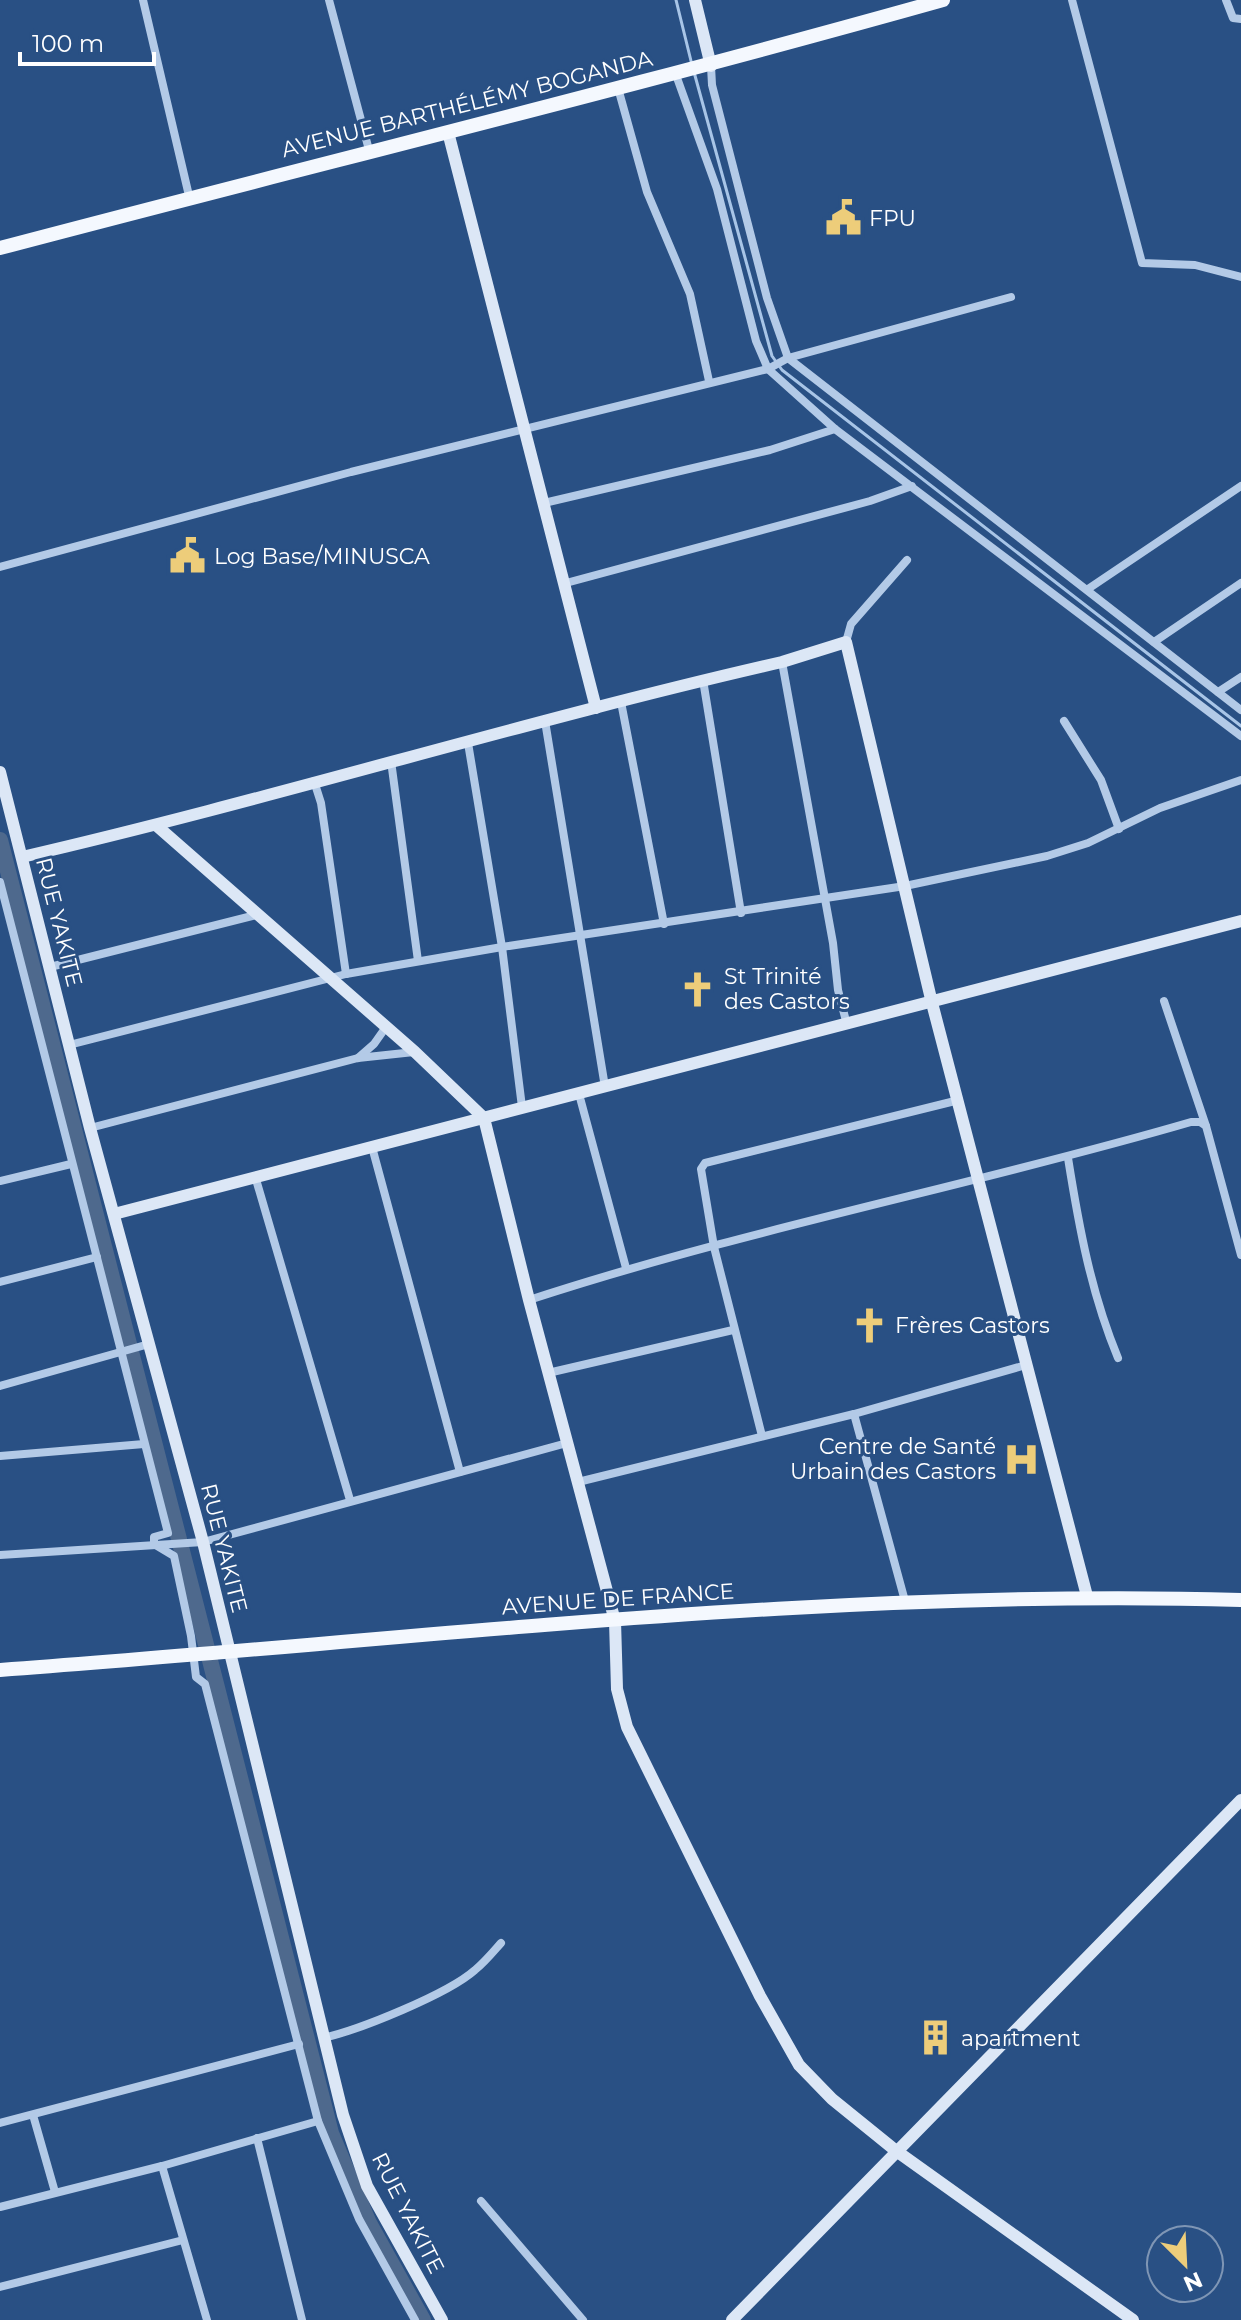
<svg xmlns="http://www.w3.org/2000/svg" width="1241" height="2320" viewBox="0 0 1241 2320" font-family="Montserrat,sans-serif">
<rect width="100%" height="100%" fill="#295084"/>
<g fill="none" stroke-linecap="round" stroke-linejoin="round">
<g stroke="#a8c5e7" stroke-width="3">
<path d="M676,0L692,65"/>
<path d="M694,72L772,356L782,370L1241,726"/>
</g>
<path stroke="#4e698d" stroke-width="16" d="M0,840L331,2133L369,2223L423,2320"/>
<g stroke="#b3cae7" stroke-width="8">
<path d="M143,0L190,200"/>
<path d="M329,0L369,150"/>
<path d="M1072,0L1142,263L1195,265L1241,277"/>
<path d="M1226,0L1233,18L1241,19"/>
<path d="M711,66L712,85L767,298L788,358L1241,710"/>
<path d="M676,75L717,189L756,341L768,369L835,429L1241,736"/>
<path d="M618,88L647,192L690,294L709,381"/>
<path d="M544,503L770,450L835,429"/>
<path d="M0,567L351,472L768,369L788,358L1011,297"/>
<path d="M566,583L870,501L912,486"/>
<path d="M1088,589L1241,486"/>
<path d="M846,642L851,624L907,560"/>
<path d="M1154,642L1241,583"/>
<path d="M782,662L833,943L838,990L847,1025"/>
<path d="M703,680L741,913"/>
<path d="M1218,692L1241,677"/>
<path d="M621,702L664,924"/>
<path d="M545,721L605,1087"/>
<path d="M1064,721L1101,780L1119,829"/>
<path d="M468,743L502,947L522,1107"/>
<path d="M391,761L418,961"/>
<path d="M314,781L321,803L346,974"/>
<path d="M0,882L168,1533L154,1537V1544L174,1556L191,1636L196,1677L205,1684L318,2121L359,2219L415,2320"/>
<path d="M50,967L256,915"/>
<path d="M1164,1001L1206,1126"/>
<path d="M69,1045L346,974L502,947L905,886L1047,856L1088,843L1160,808L1241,780"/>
<path d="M358,1058L374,1044L386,1027"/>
<path d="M579,1094L626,1268"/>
<path d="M90,1128L358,1058L414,1052"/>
<path d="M372,1147L460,1472"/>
<path d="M1068,1158C1079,1227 1091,1293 1118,1358"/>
<path d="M255,1176L350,1500"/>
<path d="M0,1181L71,1164"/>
<path d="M0,1282L97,1257"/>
<path d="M529,1300C746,1229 972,1186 1191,1122H1200L1206,1126L1241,1255"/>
<path d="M548,1373L733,1330"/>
<path d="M0,1386L149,1344"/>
<path d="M854,1414L905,1601"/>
<path d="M762,1436L714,1247L701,1169L705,1163L959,1100"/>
<path d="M0,1456L144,1444"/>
<path d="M578,1482L854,1414L1026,1365"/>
<path d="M0,1555L203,1542L567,1443"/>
<path d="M323,2038C359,2030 448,1994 475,1970C485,1962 493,1952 501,1943"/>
<path d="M33,2115L55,2192"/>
<path d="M0,2123L299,2044"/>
<path d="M257,2138L302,2320"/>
<path d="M162,2166L207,2320"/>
<path d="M481,2201L583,2320"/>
<path d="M0,2207L162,2166L318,2121"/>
<path d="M0,2287L183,2240"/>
</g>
<g stroke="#dce7f6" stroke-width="12">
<path d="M695,0L711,66"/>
<path d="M448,132L596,708"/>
<path d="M0,772L90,1128L203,1542L343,2115L367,2186L442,2320"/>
<path d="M157,826L415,1052L484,1118L529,1300L615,1621L617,1689L627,1727L760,1996L799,2065L832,2099L895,2150L1133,2320"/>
<path d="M22,857C277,798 527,720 782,662L846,642L932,1003L1087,1596"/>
<path d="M114,1214L1241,921"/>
<path d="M732,2320L1241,1800"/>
</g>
<g stroke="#f4f8fe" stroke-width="14">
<path d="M0,248C314,165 630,88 943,0"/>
<path d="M0,1670C413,1640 826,1588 1241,1600"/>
</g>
</g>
<defs>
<symbol id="civic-bare" viewBox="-9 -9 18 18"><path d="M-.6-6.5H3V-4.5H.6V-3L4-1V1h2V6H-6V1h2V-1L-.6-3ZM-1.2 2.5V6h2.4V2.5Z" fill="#edcd7a" stroke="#295084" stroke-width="2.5" paint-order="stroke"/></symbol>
<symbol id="church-bare" viewBox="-9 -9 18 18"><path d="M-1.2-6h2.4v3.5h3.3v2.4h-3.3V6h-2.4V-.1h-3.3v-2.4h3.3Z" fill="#edcd7a" stroke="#295084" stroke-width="2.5" paint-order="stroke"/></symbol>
<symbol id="hospital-bare" viewBox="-9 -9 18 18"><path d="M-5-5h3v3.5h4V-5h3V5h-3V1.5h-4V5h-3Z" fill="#edcd7a" stroke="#295084" stroke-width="2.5" paint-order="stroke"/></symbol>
<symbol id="building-bare" viewBox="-9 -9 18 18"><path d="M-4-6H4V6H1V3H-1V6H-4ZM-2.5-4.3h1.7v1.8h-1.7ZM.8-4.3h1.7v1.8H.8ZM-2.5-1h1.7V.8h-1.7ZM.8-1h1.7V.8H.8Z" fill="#edcd7a" stroke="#295084" stroke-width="2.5" paint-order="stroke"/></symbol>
</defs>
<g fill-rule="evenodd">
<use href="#civic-bare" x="818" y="192" width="51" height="51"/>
<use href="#civic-bare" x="162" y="530" width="51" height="51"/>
<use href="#church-bare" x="672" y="964" width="51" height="51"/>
<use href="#church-bare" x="844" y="1300" width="51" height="51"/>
<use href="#hospital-bare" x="996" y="1434" width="51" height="51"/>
<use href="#building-bare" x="910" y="2012" width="51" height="51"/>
</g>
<g text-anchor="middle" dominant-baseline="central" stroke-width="6" stroke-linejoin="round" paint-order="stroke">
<g font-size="22" fill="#fff" stroke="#295084">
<text transform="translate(467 104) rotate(-14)">AVENUE BARTHÉLÉMY BOGANDA</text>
<text transform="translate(59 922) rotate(76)">RUE YAKITE</text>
<text transform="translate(224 1548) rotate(76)">RUE YAKITE</text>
<text transform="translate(618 1599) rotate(-4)">AVENUE DE FRANCE</text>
<text transform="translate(408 2213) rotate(63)">RUE YAKITE</text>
</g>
<g font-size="22" fill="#fff" stroke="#295084" text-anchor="start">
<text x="869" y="218">FPU</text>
<text x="214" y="556">Log Base/MINUSCA</text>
<text x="724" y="976">St Trinité<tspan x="724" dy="25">des Castors</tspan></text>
<text x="895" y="1325">Frères Castors</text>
<text x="996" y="1446" text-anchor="end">Centre de Santé<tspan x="996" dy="25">Urbain des Castors</tspan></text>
<text x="961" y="2038">apartment</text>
</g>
</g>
<g transform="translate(1185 2264) rotate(156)"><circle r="38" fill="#295084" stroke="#7f96b5" stroke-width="2"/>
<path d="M0-6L14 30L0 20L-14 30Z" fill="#edcd7a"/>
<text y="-12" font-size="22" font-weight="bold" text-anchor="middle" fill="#ffffff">N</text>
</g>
<path d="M20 52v12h134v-12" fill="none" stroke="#ffffff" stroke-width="4"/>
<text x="32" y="52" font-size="24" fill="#ffffff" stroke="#295084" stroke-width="6" paint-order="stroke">100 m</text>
</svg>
